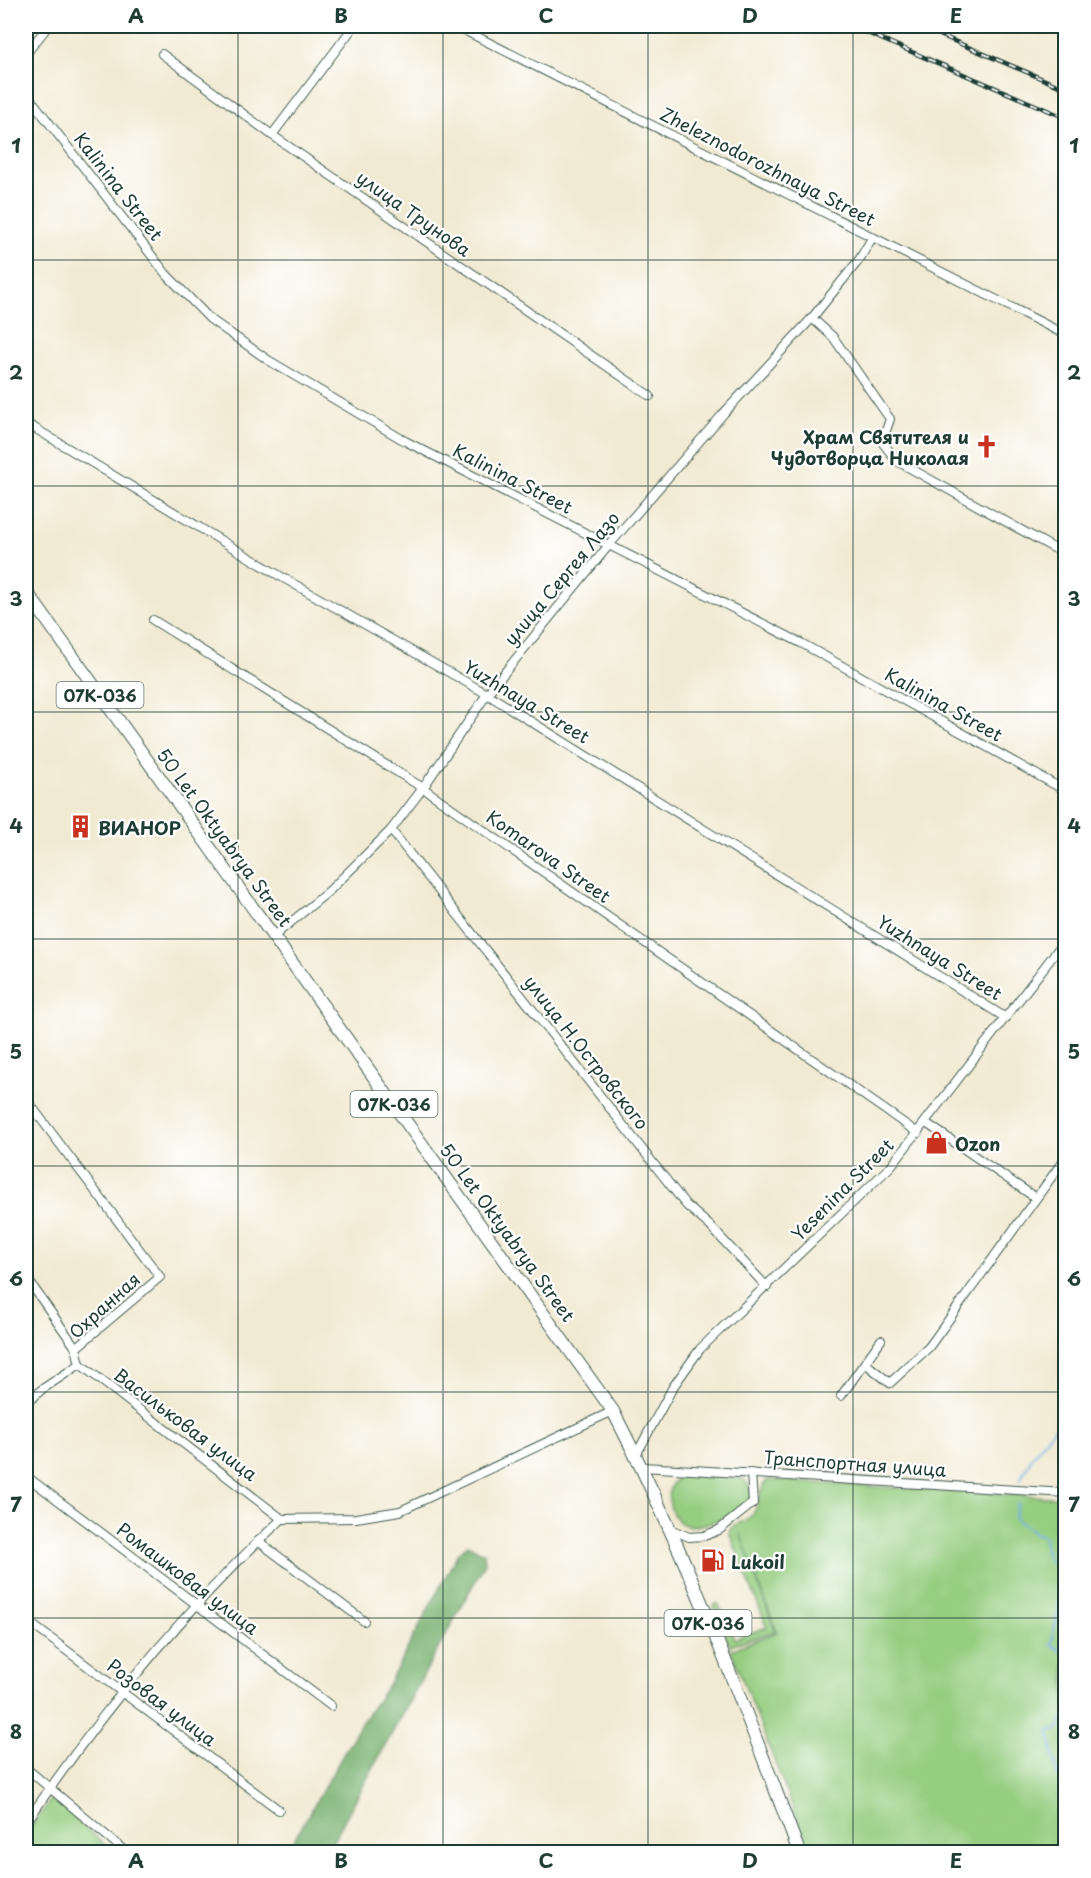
<svg xmlns="http://www.w3.org/2000/svg" width="1091" height="1878" viewBox="0 0 1091 1878" font-family="'Playpen Sans',sans-serif">
<rect width="100%" height="100%" fill="#fff"/>
<filter id="ink" filterUnits="userSpaceOnUse"><feTurbulence type="fractalNoise" baseFrequency=".0167" numOctaves="2"/><feDisplacementMap in="SourceGraphic" scale="12" xChannelSelector="R" yChannelSelector="G"/><feConvolveMatrix kernelMatrix="1 2 1 2 8 2 1 2 1" color-interpolation-filters="sRGB"/></filter>
<filter id="wash" filterUnits="userSpaceOnUse"><feTurbulence type="fractalNoise" baseFrequency=".008" numOctaves="4" result="noise"/><feDisplacementMap in="SourceGraphic" scale="24" xChannelSelector="R" yChannelSelector="G"/><feGaussianBlur stdDeviation="1.35" result="paint"/><feColorMatrix in="noise" values="0 0 0 0 0 0 0 0 0 0 0 0 0 0 0 0 0 1.4 0 .05"/><feComposite in="paint" operator="in"/></filter>
<g filter="url(#wash)">
<rect width="100%" height="100%" fill="#f1ead3"/>
<g fill="#96ce81" stroke="#5a865a" stroke-width="1.5">
<path d="M684,1474L743,1479C766,1499 733,1514 718,1520C695,1529 673,1531 669,1500C667,1488 673,1480 684,1474Z"/>
<path d="M767,1480L1065,1498V1852H810L731,1650L777,1632L740,1533L775,1631L730,1646L713,1606L718,1603L734,1639L767,1627L729,1532C733,1522 745,1523 752,1515C761,1505 758,1489 767,1480Z"/>
<path d="M52,1798L113,1852H26V1834Z"/>
</g>
<path fill="#78b16f" stroke="#4c7752" stroke-width="1.5" d="M468,1545L484,1553L485,1563L327,1852H287L362,1722L388,1685L458,1553Z"/>
<g fill="none" stroke-linecap="round" stroke-linejoin="round">
<g stroke="#74b1e6" stroke-width="2">
<path d="M1020,1480L1032,1457L1066,1414"/>
<path d="M1018,1503L1014,1518L1034,1533L1044,1536L1046,1556L1058,1572L1062,1593L1051,1645L1066,1653"/>
<path d="M1066,1715L1058,1729L1049,1731L1058,1778L1066,1783"/>
<path d="M1066,1784L1062,1790L1066,1793"/>
</g>
</g>
</g>
<g filter="url(#ink)">
<g fill="none" stroke-linecap="round" stroke-linejoin="round">
<defs>
<g id="minor">
<path d="M456,26L1066,335"/>
<path d="M26,54L48,26"/>
<path d="M162,54L272,135L650,396"/>
<path d="M26,93L166,274L210,319L268,360L405,441L801,643L1066,791"/>
<path d="M272,135L354,26"/>
<path d="M812,318L833,337L890,419L882,442L897,461L1066,555"/>
<path d="M26,423L280,576L487,694L1006,1018"/>
<path d="M153,620L423,788L918,1133"/>
<path d="M391,830L686,1205L710,1226L767,1287"/>
<path d="M274,936L329,891L391,830L423,788L487,694L609,545L724,413L812,318L859,260L872,238"/>
<path d="M26,1099L160,1277L76,1348L80,1364L41,1390L26,1405"/>
<path d="M926,1123L1036,1198"/>
<path d="M26,1277L76,1348"/>
<path d="M865,1363L890,1383L929,1347L1066,1157"/>
<path d="M80,1364L282,1519L356,1518L400,1511L613,1411"/>
<path d="M841,1396L881,1340"/>
<path d="M636,1455L673,1387L700,1349L891,1166L1066,939"/>
<path d="M643,1467L1066,1493"/>
<path d="M26,1476L331,1706"/>
<path d="M670,1529L689,1537L704,1536L719,1530L753,1503L751,1473"/>
<path d="M258,1541L364,1621"/>
<path d="M26,1620L279,1810"/>
<path d="M26,1768L126,1852"/>
<path d="M26,1823C100,1714 185,1608 282,1519"/>
</g>
<path id="primary" d="M26,591L613,1411C686,1552 743,1704 799,1852"/>
</defs>
<use href="#minor" stroke="#3e574c" stroke-width="10"/>
<use href="#primary" stroke="#3e574c" stroke-width="14"/>
<use href="#minor" stroke="#fff" stroke-width="8"/>
<use href="#primary" stroke="#fff" stroke-width="12"/>
<defs>
<g id="rail">
<path d="M851,26L1066,118"/>
<path d="M919,26L1066,89"/>
</g>
</defs>
<use href="#rail" stroke="#1f3d34" stroke-width="4.5"/>
<use href="#rail" stroke="#fff" stroke-width="2" stroke-dasharray="7" stroke-linecap="butt"/>
</g>
</g>
<path fill="none" stroke="#1f3d34" stroke-width="1.5" stroke-opacity="0.55" d="M238,26V1852M443,26V1852M648,26V1852M853,26V1852M26,260H1066M26,486H1066M26,712H1066M26,939H1066M26,1166H1066M26,1392H1066M26,1618H1066"/>
<defs>
<symbol id="church-bare" viewBox="-9 -9 18 18"><path d="M-1.2-6h2.4v3.5h3.3v2.4h-3.3V6h-2.4V-.1h-3.3v-2.4h3.3Z" fill="#c8321e" stroke="#fff" stroke-width="2.5" paint-order="stroke"/></symbol>
<symbol id="building-bare" viewBox="-9 -9 18 18"><path d="M-4-6H4V6H1V3H-1V6H-4ZM-2.5-4.3h1.7v1.8h-1.7ZM.8-4.3h1.7v1.8H.8ZM-2.5-1h1.7V.8h-1.7ZM.8-1h1.7V.8H.8Z" fill="#c8321e" stroke="#fff" stroke-width="2.5" paint-order="stroke"/></symbol>
<symbol id="shop-bare" viewBox="-9 -9 18 18"><path d="M-5-2.5h2.3a2.7 3.5 0 0 1 5.4 0H5L5.5 6h-11ZM-1.5-2.5h3a1.5 2.3 0 0 0-3 0Z" fill="#c8321e" stroke="#fff" stroke-width="2.5" paint-order="stroke"/></symbol>
<symbol id="fuel-bare" viewBox="-9 -9 18 18"><path d="M-5.5-6h7V0h2V4h1.3V-2.5L3-4.5l.8-.8L6-3V5H2.5V1h-1V6h-7ZM-4.2-4.7v3.2H.2V-4.7Z" fill="#c8321e" stroke="#fff" stroke-width="2.5" paint-order="stroke"/></symbol>
</defs>
<g fill-rule="evenodd">
<use href="#church-bare" x="970" y="430" width="33" height="33"/>
<use href="#building-bare" x="64" y="810" width="33" height="33"/>
<use href="#shop-bare" x="920" y="1126" width="33" height="33"/>
<use href="#fuel-bare" x="696" y="1544" width="33" height="33"/>
</g>
<g text-anchor="middle" dominant-baseline="central" stroke-width="4.5" stroke-linejoin="round" paint-order="stroke">
<g fill="#fff" stroke="#627771" stroke-width="1.5">
<rect x="56.5" y="682" width="87" height="26" rx="4.5"/>
<rect x="350.5" y="1091" width="87" height="26" rx="4.5"/>
<rect x="664.5" y="1610" width="87" height="26" rx="4.5"/>
</g>
<g font-size="16" font-weight="bold" fill="#1f3d34">
<text x="100" y="695">07К-036</text>
<text x="394" y="1104">07К-036</text>
<text x="708" y="1623">07К-036</text>
</g>
<g font-size="18" fill="#1f3d34" stroke="#fff">
<text transform="translate(768 166) rotate(27)">Zheleznodorozhnaya Street</text>
<text transform="translate(119 186) rotate(52)">Kalinina Street</text>
<text transform="translate(414 213) rotate(35)">улица Трунова</text>
<text transform="translate(513 478) rotate(27)">Kalinina Street</text>
<text transform="translate(561 578) rotate(-50)">улица Сергея Лазо</text>
<text transform="translate(527 701) rotate(31)">Yuzhnaya Street</text>
<text transform="translate(944 704) rotate(29)">Kalinina Street</text>
<text transform="translate(225 837) rotate(54)">50 Let Oktyabrya Street</text>
<text transform="translate(549 856) rotate(35)">Komarova Street</text>
<text transform="translate(940 957) rotate(32)">Yuzhnaya Street</text>
<text transform="translate(587 1052) rotate(52)">улица Н.Островского</text>
<text transform="translate(842 1189) rotate(-45)">Yesenina Street</text>
<text transform="translate(508 1232) rotate(54)">50 Let Oktyabrya Street</text>
<text transform="translate(104 1305) rotate(-42)">Охранная</text>
<text transform="translate(186 1424) rotate(37)">Васильковая улица</text>
<text transform="translate(855 1463) rotate(4)">Транспортная улица</text>
<text transform="translate(188 1578) rotate(37)">Ромашковая улица</text>
<text transform="translate(162 1702) rotate(37)">Розовая улица</text>
</g>
<g font-size="18" font-weight="bold" fill="#1f3d34" stroke="#fff" text-anchor="start">
<text x="969" y="436" text-anchor="end">Храм Святителя и<tspan x="969" dy="21">Чудотворца Николая</tspan></text>
<text x="98" y="827">ВИАНОР</text>
<text x="955" y="1143">Ozon</text>
<text x="731" y="1561">Lukoil</text>
</g>
</g>
<rect width="1091" height="1878" fill="none" stroke="#fff" stroke-width="66"/>
<rect x="33" y="33" width="1025" height="1812" fill="none" stroke="#1f3d34" stroke-width="2"/>
<g font-size="20" text-anchor="middle" font-weight="bold" fill="#1f3d34">
<text x="136" y="23">A</text>
<text x="341" y="23">B</text>
<text x="546" y="23">C</text>
<text x="750" y="23">D</text>
<text x="956" y="23">E</text>
<text x="16" y="153">1</text>
<text x="1074" y="153">1</text>
<text x="16" y="380">2</text>
<text x="1074" y="380">2</text>
<text x="16" y="606">3</text>
<text x="1074" y="606">3</text>
<text x="16" y="833">4</text>
<text x="1074" y="833">4</text>
<text x="16" y="1059">5</text>
<text x="1074" y="1059">5</text>
<text x="16" y="1286">6</text>
<text x="1074" y="1286">6</text>
<text x="16" y="1512">7</text>
<text x="1074" y="1512">7</text>
<text x="16" y="1739">8</text>
<text x="1074" y="1739">8</text>
<text x="136" y="1868">A</text>
<text x="341" y="1868">B</text>
<text x="546" y="1868">C</text>
<text x="750" y="1868">D</text>
<text x="956" y="1868">E</text>
</g>
</svg>
